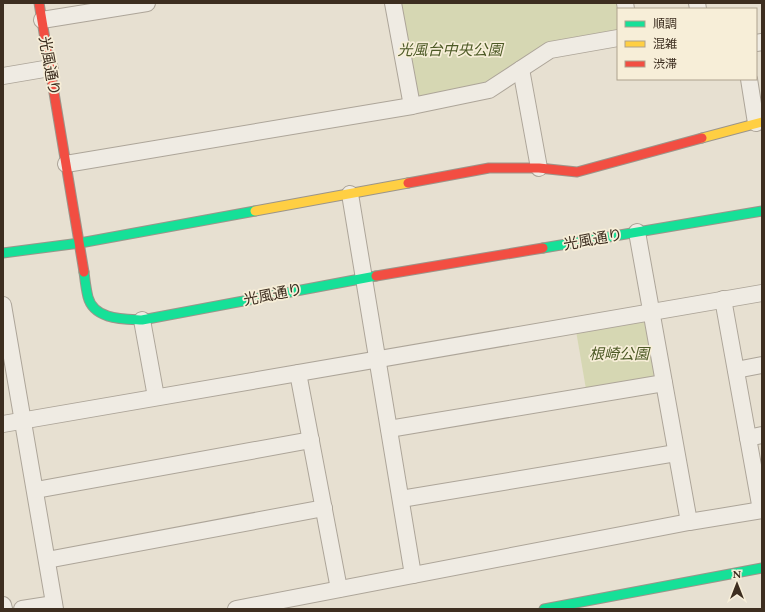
<svg xmlns="http://www.w3.org/2000/svg" width="765" height="612" viewBox="0 0 765 612" font-family="Spectral,'Noto Sans JP',serif">
<rect width="100%" height="100%" fill="#e7e0d1"/>
<g fill="#d6d7b3">
<path d="M393,3H625L618,9V38L550,50L489,90L412,106Z"/>
<path d="M651,312L664,383L587,395L575,325Z"/>
</g>
<g fill="none" stroke-linecap="round" stroke-linejoin="round">
<defs>
<g id="street">
<path d="M393,3L412,106"/>
<path d="M625,3L626,9"/>
<path d="M697,3L698,9"/>
<path d="M42,20L147,3"/>
<path d="M756,43L762,42"/>
<path d="M521,69L539,168"/>
<path d="M3,76L50,68"/>
<path d="M749,79L756,123"/>
<path d="M66,164L412,106L489,90L550,50L618,38"/>
<path d="M350,194L413,575"/>
<path d="M637,232L689,522"/>
<path d="M723,299L761,510"/>
<path d="M3,305L55,609"/>
<path d="M142,320L156,397"/>
<path d="M736,370L762,365"/>
<path d="M298,373L339,589"/>
<path d="M3,424L762,293"/>
<path d="M389,429L664,383"/>
<path d="M748,438L762,435"/>
<path d="M36,490L311,440"/>
<path d="M401,499L676,453"/>
<path d="M47,560L324,508"/>
<path d="M3,605L4,609"/>
<path d="M22,609L54,604"/>
<path d="M236,609L689,522L762,510"/>
</g>
<g id="fast">
<path d="M543,248L762,211"/>
<path d="M3,253L80,243L255,211"/>
<path d="M84,272C85,280 86,289 88,297C94,320 124,319 142,320L376,276"/>
<path d="M544,609L762,568"/>
</g>
<g id="slow">
<path d="M702,138L762,122"/>
<path d="M255,211L408,183"/>
</g>
<g id="jam">
<path d="M39,3L84,272"/>
<path d="M408,183L489,168H539L577,172L702,138"/>
<path d="M376,276L543,248"/>
</g>
</defs>
<use href="#street" stroke="#ada599" stroke-width="18"/>
<use href="#fast" stroke="#9c958a" stroke-width="11"/>
<use href="#slow" stroke="#9c958a" stroke-width="11"/>
<use href="#jam" stroke="#9c958a" stroke-width="11"/>
<use href="#street" stroke="#efebe3" stroke-width="16"/>
<use href="#fast" stroke="#16e098" stroke-width="9"/>
<use href="#slow" stroke="#ffcf43" stroke-width="9"/>
<use href="#jam" stroke="#f24e42" stroke-width="9"/>
</g>
<g text-anchor="middle" dominant-baseline="central" stroke-width="3.5" stroke-linejoin="round" paint-order="stroke">
<g font-size="15" font-style="italic" fill="#4d5a26" stroke="#f7eed8">
<text x="450" y="50">光風台中央公園</text>
<text x="619" y="354">根崎公園</text>
</g>
<g font-size="15" fill="#3d2e20" stroke="#f7eed8">
<text transform="translate(49 66) rotate(80)">光風通り</text>
<text transform="translate(593 240) rotate(-10)">光風通り</text>
<text transform="translate(273 295) rotate(-11)">光風通り</text>
</g>
</g>
<rect width="765" height="612" fill="none" stroke="#3d2e20" stroke-width="8"/>
<rect x="617" y="8" width="140" height="72" fill="#f7eed8" stroke="#ada18e"/>
<rect x="625" y="21" width="20" height="6" fill="#16e098" stroke="#ada18e"/>
<text x="653" y="28" font-size="12" fill="#3d2e20">順調</text>
<rect x="625" y="41" width="20" height="6" fill="#ffcf43" stroke="#ada18e"/>
<text x="653" y="48" font-size="12" fill="#3d2e20">混雑</text>
<rect x="625" y="61" width="20" height="6" fill="#f24e42" stroke="#ada18e"/>
<text x="653" y="68" font-size="12" fill="#3d2e20">渋滞</text>
<g transform="translate(737 584)" stroke="#f7eed8" stroke-width="3" paint-order="stroke">
<path d="M0-3L7 15L0 10L-7 15Z" fill="#3d2e20"/>
<text y="-6" font-size="11" font-weight="bold" text-anchor="middle" fill="#3d2e20">N</text>
</g>
</svg>
